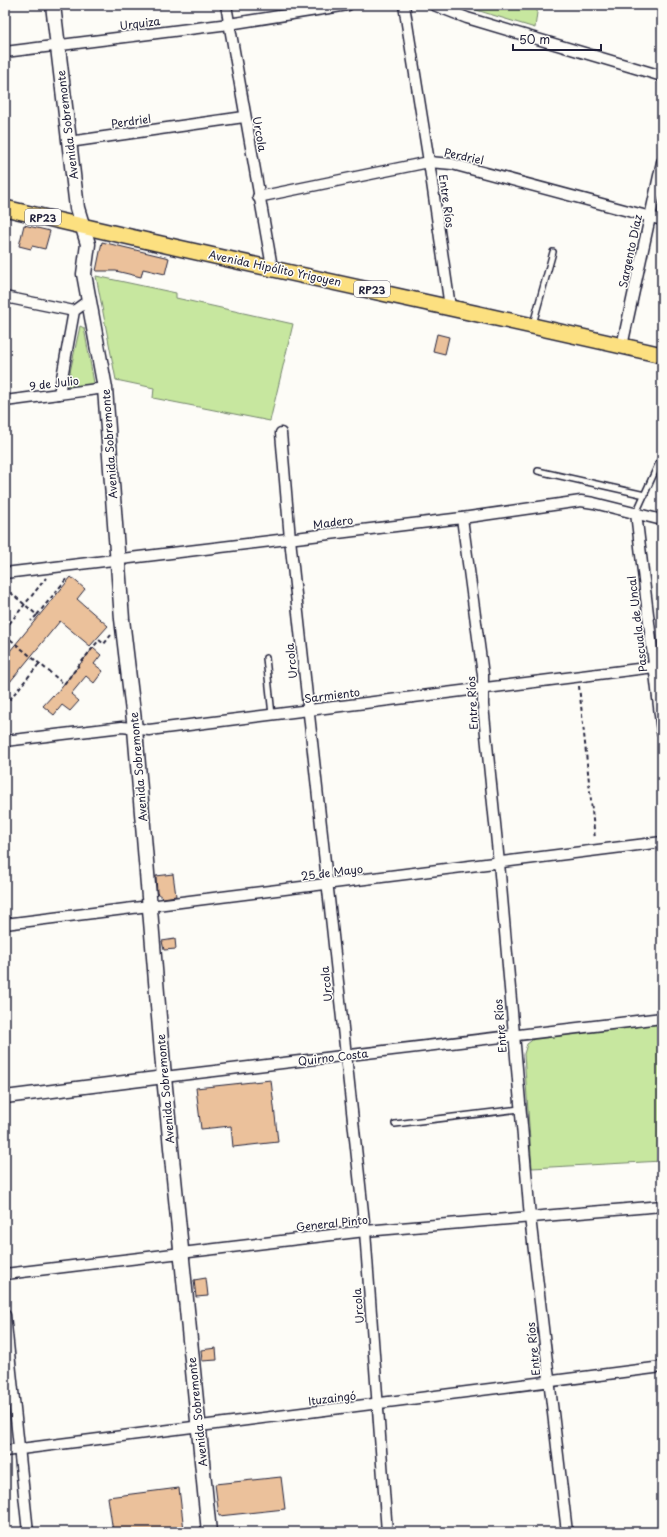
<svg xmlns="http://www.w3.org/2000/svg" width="667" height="1537" viewBox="0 0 667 1537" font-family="'Playpen Sans',sans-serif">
<rect width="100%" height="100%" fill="#fdfcf7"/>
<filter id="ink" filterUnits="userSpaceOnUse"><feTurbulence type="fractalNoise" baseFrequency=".025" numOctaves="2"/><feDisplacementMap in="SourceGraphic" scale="8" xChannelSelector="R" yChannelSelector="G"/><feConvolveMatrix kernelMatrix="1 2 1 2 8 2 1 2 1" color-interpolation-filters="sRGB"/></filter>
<g filter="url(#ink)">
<g fill="#c7e79f" stroke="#74846d">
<path d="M460,5H538L535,28Z"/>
<path d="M96,276L176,293V298L293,324L270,421L153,398L154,388L116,380Z"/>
<path d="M80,326L84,328L94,383L91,386H67Z"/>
<path d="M662,1024V1161L532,1168L524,1054L527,1044L535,1038Z"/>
</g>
<g fill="#ebc19b" stroke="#22223b">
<path d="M24,225L50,231L45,249L32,246L31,249L19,246Z"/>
<path d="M102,242L169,258L165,274L143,269L141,277L116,271H96Z"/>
<path d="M437,334L449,337L445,354L433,351Z"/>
<path d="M71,577L85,589L77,599L108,626L90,646L60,621L5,688V657Z"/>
<path d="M93,648L101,655L94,664L103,671L94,683L86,676L71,694L79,701L70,711L62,705L54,715L43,706L53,695L54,696Z"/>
<path d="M173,874L176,896L163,898L157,893L156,876Z"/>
<path d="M175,939L176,949L164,950L162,941Z"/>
<path d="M271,1080L278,1142L233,1147L231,1126L201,1129L196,1088Z"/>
<path d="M206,1278L208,1296L196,1297L194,1280Z"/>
<path d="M216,1348L217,1360L202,1361L201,1350Z"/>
<path d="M281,1477L285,1509L219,1516L215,1484Z"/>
<path d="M179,1488L184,1530L113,1532L108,1497Z"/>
</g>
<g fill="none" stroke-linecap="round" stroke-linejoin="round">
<defs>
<g id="service">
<path d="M533,324L553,252"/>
<path d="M538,471L645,495"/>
<path d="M636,513L662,456"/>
<path d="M266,658L272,715"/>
<path d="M395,1124L520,1109"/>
</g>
<g id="minor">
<path d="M226,5L272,267"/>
<path d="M404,5L429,162L450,307"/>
<path d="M434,5L467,18L662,76"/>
<path d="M5,52L229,24L348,5"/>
<path d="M69,142L244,117"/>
<path d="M258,197L429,162L452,164L662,220"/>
<path d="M5,297L74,311"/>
<path d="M622,346L662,162"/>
<path d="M59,394L74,311L89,300"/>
<path d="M5,401L105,388"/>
<path d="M281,433L290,539L365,1231L387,1532"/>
<path d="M636,513L662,732"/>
<path d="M462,518L483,675V705L499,863L530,1217L567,1532"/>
<path d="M5,573L462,518L581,501L594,503L662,520"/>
<path d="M5,741L122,727L149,730L662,666"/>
<path d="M5,924L662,842"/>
<path d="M164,1077L662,1018"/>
<path d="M5,1274L365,1231L662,1206"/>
<path d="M5,1315L28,1532"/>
<path d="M5,1451L662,1367"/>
</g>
<path id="tertiary" d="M5,1097L164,1077"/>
<path id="secondary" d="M53,5L77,208L88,244L84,274L105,388L122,619L135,729L164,1077L209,1532"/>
<path id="primary" d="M5,208C223,260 443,305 662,355"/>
</defs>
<use href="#service" stroke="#22223b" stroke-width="8"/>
<use href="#minor" stroke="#22223b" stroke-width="13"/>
<use href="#tertiary" stroke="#22223b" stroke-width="15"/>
<use href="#secondary" stroke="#22223b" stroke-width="17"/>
<use href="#primary" stroke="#22223b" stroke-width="18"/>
<g stroke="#22223b" stroke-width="2" stroke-dasharray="4 3" stroke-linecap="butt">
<path d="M5,588L37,615L31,621"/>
<path d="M37,615L68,577"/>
<path d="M5,629L46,578"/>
<path d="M5,635L64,684L99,640L104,644L111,635"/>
<path d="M579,686L595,839"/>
<path d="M5,705L39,664"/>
</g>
<use href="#service" stroke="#fdfcf7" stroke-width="5"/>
<use href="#minor" stroke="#fdfcf7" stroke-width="10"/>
<use href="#tertiary" stroke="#fdfcf7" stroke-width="12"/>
<use href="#secondary" stroke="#fdfcf7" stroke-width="14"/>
<use href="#primary" stroke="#fce080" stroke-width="15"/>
</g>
</g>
<g text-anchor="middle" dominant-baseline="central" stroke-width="3" stroke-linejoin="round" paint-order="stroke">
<g fill="#fdfcf7" stroke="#646373" stroke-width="1">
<rect x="25" y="209" width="36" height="16" rx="3"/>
<rect x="354" y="281" width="36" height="16" rx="3"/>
</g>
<g font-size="10" font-weight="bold" fill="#22223b">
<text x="43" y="217">RP23</text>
<text x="372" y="289">RP23</text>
</g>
<g font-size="11" fill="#22223b" stroke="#fdfcf7">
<text transform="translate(140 23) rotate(-7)">Urquiza</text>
<text transform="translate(131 121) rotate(-8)">Perdriel</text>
<text transform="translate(67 125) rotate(-97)">Avenida Sobremonte</text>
<text transform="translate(260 134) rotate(80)">Urcola</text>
<text transform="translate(464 156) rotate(12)">Perdriel</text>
<text transform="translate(447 201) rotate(82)">Entre Ríos</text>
<text transform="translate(630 251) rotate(-78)">Sargento Díaz</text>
<text transform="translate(275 268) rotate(12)">Avenida Hipólito Yrigoyen</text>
<text transform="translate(54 383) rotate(-7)">9 de Julio</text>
<text transform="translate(109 444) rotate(-94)">Avenida Sobremonte</text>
<text transform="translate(333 522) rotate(-7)">Madero</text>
<text transform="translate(637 624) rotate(-97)">Pascuala de Uncal</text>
<text transform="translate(291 661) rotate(-96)">Urcola</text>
<text transform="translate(332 695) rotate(-7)">Sarmiento</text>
<text transform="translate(472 703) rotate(-93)">Entre Ríos</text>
<text transform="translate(138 767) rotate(-95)">Avenida Sobremonte</text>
<text transform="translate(332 872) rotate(-7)">25 de Mayo</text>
<text transform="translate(326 984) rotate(-96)">Urcola</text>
<text transform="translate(500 1026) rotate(-95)">Entre Ríos</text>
<text transform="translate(333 1057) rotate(-7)">Quirno Costa</text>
<text transform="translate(165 1089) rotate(-95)">Avenida Sobremonte</text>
<text transform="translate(332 1223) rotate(-6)">General Pinto</text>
<text transform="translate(358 1306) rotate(-95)">Urcola</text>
<text transform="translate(533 1349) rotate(-96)">Entre Ríos</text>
<text transform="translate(332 1398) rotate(-7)">Ituzaingó</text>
<text transform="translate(197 1412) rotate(-96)">Avenida Sobremonte</text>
</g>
</g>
<rect width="667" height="1537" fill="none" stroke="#fdfcf7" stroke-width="20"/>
<rect x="10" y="10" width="647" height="1517" fill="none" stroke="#22223b" stroke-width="1.5" filter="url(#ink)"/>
<path d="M513 44v6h88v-6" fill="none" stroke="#22223b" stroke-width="2"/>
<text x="519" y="44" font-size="12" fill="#22223b" stroke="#fdfcf7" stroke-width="3" paint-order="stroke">50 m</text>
</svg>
